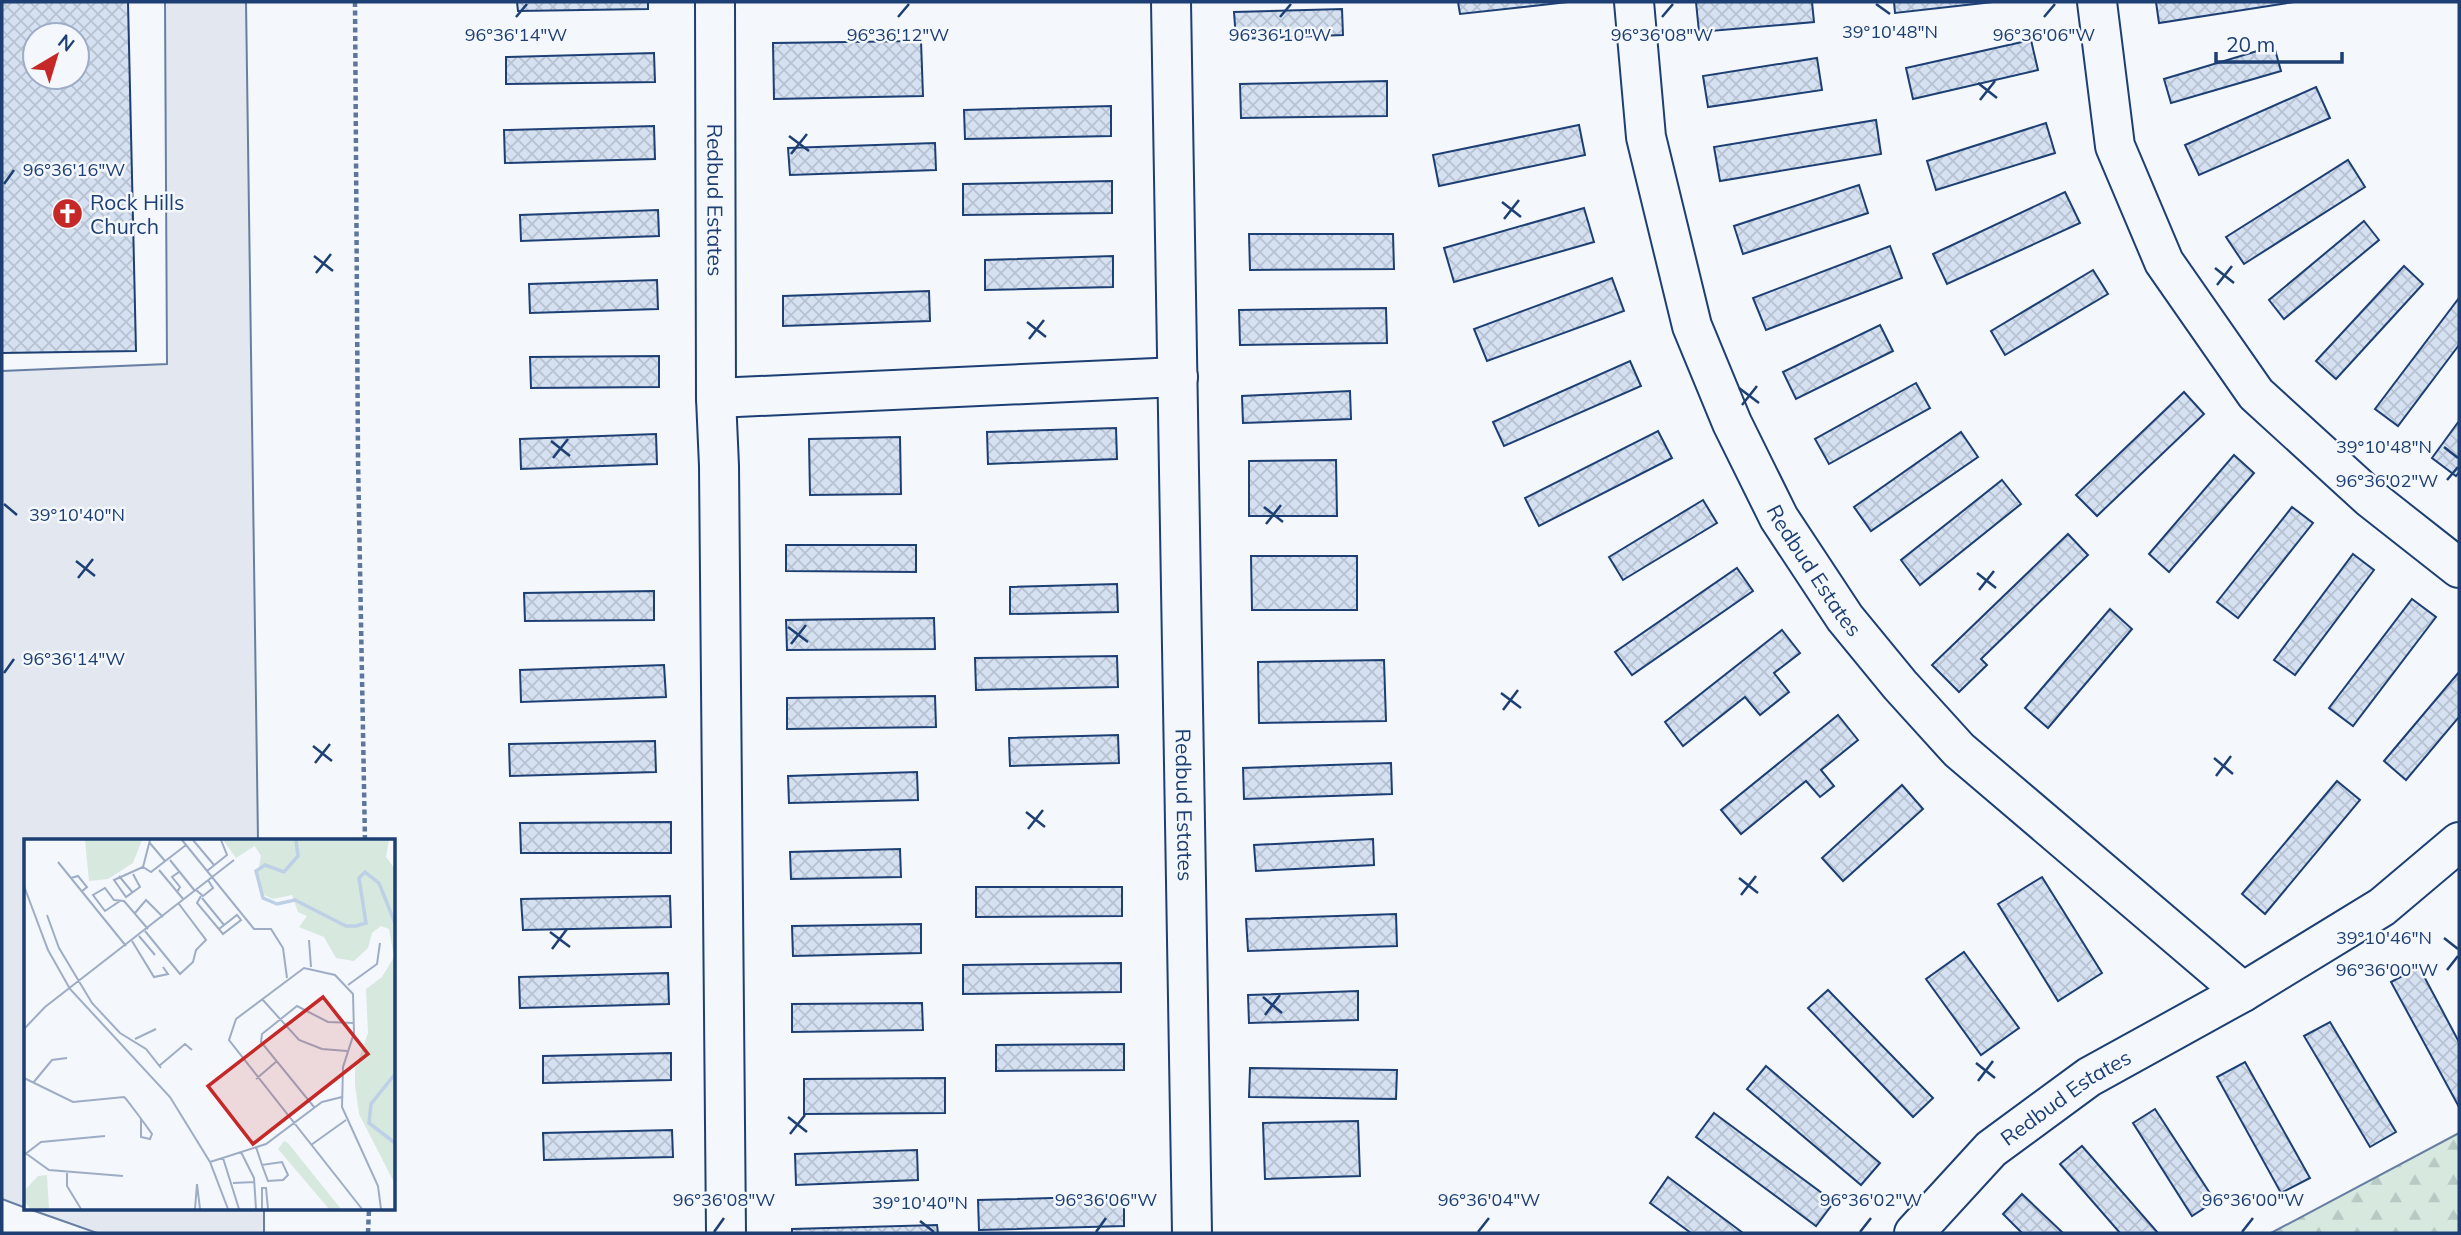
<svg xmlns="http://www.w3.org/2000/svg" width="2461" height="1235" viewBox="0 0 2461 1235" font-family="Mulish,sans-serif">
<defs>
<pattern id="forest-firs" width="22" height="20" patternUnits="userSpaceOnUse" patternTransform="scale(1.75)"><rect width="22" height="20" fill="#d7e8df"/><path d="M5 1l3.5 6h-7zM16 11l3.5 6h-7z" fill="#b8c8c3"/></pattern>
<pattern id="building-cross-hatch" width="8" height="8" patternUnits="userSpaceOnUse" patternTransform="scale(1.75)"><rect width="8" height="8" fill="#d5e0f0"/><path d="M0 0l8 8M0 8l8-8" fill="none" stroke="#b6c1d1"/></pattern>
</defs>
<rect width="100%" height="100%" fill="#f4f7fb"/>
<path fill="url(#forest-firs)" stroke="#687fa3" stroke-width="2" d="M2459,1133V1233H2271Z"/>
<g fill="#e3e8f0" stroke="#687fa3" stroke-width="2">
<path d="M165,2H246L258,841H26V1208L2,1199V371L167,364Z"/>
<path d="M29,1209H264V1233H97Z"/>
</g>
<g fill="url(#building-cross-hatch)" stroke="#1d3f73" stroke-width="2" fill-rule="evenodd">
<path d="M2,2H128L136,351L2,353ZM35,35H77V77H35Z"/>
<path d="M517,2H648V9L518,11Z"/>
<path d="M1458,2H1568L1460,14Z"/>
<path d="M1696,2H1812L1814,22L1699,32Z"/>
<path d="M1894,2H1993L1895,13Z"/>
<path d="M2156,2H2294L2159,23Z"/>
<path d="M1342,9L1343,35L1236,39L1234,12Z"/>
<path d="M2031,40L2038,70L1913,99L1906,68Z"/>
<path d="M921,41L923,96L774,99L773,43Z"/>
<path d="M2274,46L2281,71L2171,103L2164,79Z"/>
<path d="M654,53L655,82L506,84V57Z"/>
<path d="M1817,58L1822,90L1708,107L1703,76Z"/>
<path d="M1387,81V116L1241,118L1240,84Z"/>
<path d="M2316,87L2330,118L2199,175L2185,145Z"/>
<path d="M1111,106V136L965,139L964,110Z"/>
<path d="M1876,120L1881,154L1720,181L1714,147Z"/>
<path d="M2046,123L2055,153L1936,190L1927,161Z"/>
<path d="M1579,125L1585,155L1439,186L1433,155Z"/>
<path d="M654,126L655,159L505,163L504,130Z"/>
<path d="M935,143L936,170L790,175L788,148Z"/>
<path d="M2348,160L2365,187L2244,264L2226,237Z"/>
<path d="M1112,181V213L963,215V184Z"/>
<path d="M1859,185L1868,213L1743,254L1734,226Z"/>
<path d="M2065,192L2080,223L1947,284L1933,254Z"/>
<path d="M1584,208L1594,242L1454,282L1444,248Z"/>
<path d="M658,210L659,236L521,241L520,215Z"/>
<path d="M2364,221L2379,240L2284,319L2269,300Z"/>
<path d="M1249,234H1393L1394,269L1250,270Z"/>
<path d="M1890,246L1902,278L1766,330L1753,298Z"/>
<path d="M1113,256V287L985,290V260Z"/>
<path d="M2404,266L2423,284L2336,379L2316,361Z"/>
<path d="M2093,270L2108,294L2005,355L1991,331Z"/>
<path d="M1612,278L1624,311L1487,361L1474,329Z"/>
<path d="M657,280L658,309L530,313L529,284Z"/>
<path d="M929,291L930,321L783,326V296Z"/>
<path d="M2459,298V345L2398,426L2375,409Z"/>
<path d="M1386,308L1387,343L1240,345L1239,310Z"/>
<path d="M1880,325L1893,351L1796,399L1783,372Z"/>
<path d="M659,356V387L531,388L530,357Z"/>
<path d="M1630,361L1641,386L1504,446L1493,422Z"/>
<path d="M1916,383L1930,408L1829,464L1815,439Z"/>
<path d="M1350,391L1351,419L1243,423L1242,396Z"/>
<path d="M2184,392L2204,414L2097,516L2076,495Z"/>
<path d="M2459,421V472L2456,476L2432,458Z"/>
<path d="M1116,428L1117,459L988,464L987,432Z"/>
<path d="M1658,431L1672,458L1539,526L1525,498Z"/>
<path d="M1961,432L1978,457L1871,531L1854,507Z"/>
<path d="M656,434L657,464L521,469L520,439Z"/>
<path d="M900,437L901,494L810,495L809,439Z"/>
<path d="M2234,455L2254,473L2169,572L2149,554Z"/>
<path d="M1336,460L1337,516H1249V461Z"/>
<path d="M2002,480L2021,504L1920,585L1901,560Z"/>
<path d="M1703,500L1717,523L1623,580L1609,557Z"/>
<path d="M2292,507L2313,523L2238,618L2217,602Z"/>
<path d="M2068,534L2088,555L1981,659L1987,665L1959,692L1932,665Z"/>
<path d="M786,545H916V572L786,571Z"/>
<path d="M2353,554L2374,570L2295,675L2274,660Z"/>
<path d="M1251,556H1357V610H1252Z"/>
<path d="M1737,568L1753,591L1632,675L1615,652Z"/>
<path d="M1117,584L1118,612L1010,614V587Z"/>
<path d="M654,591V620L525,621L524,593Z"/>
<path d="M2412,599L2436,617L2353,726L2329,708Z"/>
<path d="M2110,609L2132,629L2048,728L2025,708Z"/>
<path d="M934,618L935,649L787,650L786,620Z"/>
<path d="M1782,630L1800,653L1774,673L1789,692L1760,715L1745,697L1683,746L1665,722Z"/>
<path d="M1117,656L1118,687L976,690L975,658Z"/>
<path d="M1384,660L1386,721L1259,723L1258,662Z"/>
<path d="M664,665L666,697L521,702L520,670Z"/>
<path d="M2459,672V717L2406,780L2384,761Z"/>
<path d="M935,696L936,727L787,729V698Z"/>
<path d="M1838,715L1858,740L1821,770L1834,786L1820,797L1806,781L1741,834L1721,810Z"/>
<path d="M1118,735L1119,763L1010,766L1009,738Z"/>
<path d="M655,741L656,772L510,776L509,744Z"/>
<path d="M1391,763L1392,794L1244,799L1243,768Z"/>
<path d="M917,772L918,800L789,803L788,776Z"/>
<path d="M2337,781L2360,800L2265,914L2242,894Z"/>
<path d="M1902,785L1923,809L1843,881L1822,858Z"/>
<path d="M671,822V853H521L520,823Z"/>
<path d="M1373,839L1374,865L1256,871L1254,845Z"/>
<path d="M900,849L901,877L791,879L790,852Z"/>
<path d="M2042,877L2102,973L2058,1001L1998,904Z"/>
<path d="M976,887H1122V916L976,917Z"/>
<path d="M670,896L671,927L523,930L521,899Z"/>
<path d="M1396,914L1397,946L1248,951L1246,919Z"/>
<path d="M921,924V953L793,956L792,926Z"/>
<path d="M1964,952L2019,1028L1981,1055L1926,979Z"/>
<path d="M1121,963V992L963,994V965Z"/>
<path d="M2419,967L2459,1042V1107L2391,982Z"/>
<path d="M668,973L669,1004L520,1008L519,977Z"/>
<path d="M1828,990L1933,1098L1913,1117L1808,1008Z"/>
<path d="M1358,991V1020L1249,1023L1248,995Z"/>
<path d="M922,1003L923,1030L792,1032V1004Z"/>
<path d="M2330,1022L2396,1132L2370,1147L2304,1036Z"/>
<path d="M1124,1044V1070L996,1071V1045Z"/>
<path d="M671,1053V1080L543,1083V1056Z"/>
<path d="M2245,1062L2310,1178L2281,1193L2217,1077Z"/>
<path d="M1766,1066L1880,1163L1861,1185L1747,1089Z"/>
<path d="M1250,1068L1397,1070L1396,1099L1249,1097Z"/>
<path d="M945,1078V1113L804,1114V1079Z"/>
<path d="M2155,1109L2215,1201L2192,1216L2133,1123Z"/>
<path d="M1714,1113L1834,1202L1816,1226L1696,1137Z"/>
<path d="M1358,1121L1360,1176L1265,1179L1263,1123Z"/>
<path d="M672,1130L673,1157L544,1160L543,1133Z"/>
<path d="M2082,1146L2158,1233H2120L2060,1164Z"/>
<path d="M917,1150L918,1180L796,1185L795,1154Z"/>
<path d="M1668,1177L1743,1233H1691L1650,1203Z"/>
<path d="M2022,1194L2063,1233H2022L2003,1214Z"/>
<path d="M1124,1196V1226L979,1230L978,1200Z"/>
<path d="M937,1225L938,1233H792V1229Z"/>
</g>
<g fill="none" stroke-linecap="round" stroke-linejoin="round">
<defs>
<g id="minor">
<path id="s1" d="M715,2L716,398L719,466L726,1233"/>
<path id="s2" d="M1171,2L1192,1233"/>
<path id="s3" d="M1634,2L1646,137L1692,326L1732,423L1779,518L1845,618L1900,685L1959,750L2243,992"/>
<path d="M2097,2L2115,146L2164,262L2256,394L2370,498L2459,568"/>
<path d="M716,398L1178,377"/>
<path id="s4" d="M1914,1233L1991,1149L2089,1077L2243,992L2382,907L2459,842"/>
</g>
</defs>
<use href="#minor" stroke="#1d3f73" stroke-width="42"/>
<g stroke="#5e769c" stroke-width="4.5" stroke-dasharray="5 3.5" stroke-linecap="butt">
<path d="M355,2L358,458L365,841"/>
<path d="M368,1233L369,1209"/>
</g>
<use href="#minor" stroke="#f4f7fb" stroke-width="38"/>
</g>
<path fill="none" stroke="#1d3f73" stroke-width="2.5" d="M1876,4L1890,14M516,17L527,4M898,17L909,4M1280,17L1291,4M1662,17L1673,4M2044,17L2055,4M1978,83L1997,98M1980,100L1995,81M789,136L809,151M791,154L807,134M4,184L14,170M1502,202L1521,217M1504,219L1519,200M314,256L333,271M2215,268L2234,283M316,273L331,254M2217,285L2232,266M1027,322L1046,337M1029,339L1044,320M1739,388L1759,403M1742,405L1757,386M551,441L570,456M2444,447L2458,458M553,458L568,439M2447,480L2458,467M4,504L17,515M1264,507L1283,522M1266,524L1281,505M76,561L95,576M1977,573L1996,588M78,578L93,559M1979,590L1994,571M788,627L808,642M791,644L806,625M4,673L14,659M1501,693L1521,708M1503,710L1518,690M313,746L332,761M2214,758L2233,774M315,763L330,744M2216,776L2231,756M1026,812L1045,827M1028,829L1043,810M1739,878L1758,893M1741,895L1756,876M550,932L570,947M2444,938L2458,949M552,949L567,929M2447,970L2458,956M1263,997L1282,1013M1265,1015L1280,995M1976,1063L1995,1078M1978,1081L1993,1061M788,1117L807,1132M790,1134L805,1115M920,1221L934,1232M714,1232L724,1218M1096,1232L1106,1218M1478,1232L1489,1218M1860,1232L1871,1218M2242,1232L2253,1218"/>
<defs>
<symbol id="church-disc" viewBox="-11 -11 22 22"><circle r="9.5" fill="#c62828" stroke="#f4f7fb"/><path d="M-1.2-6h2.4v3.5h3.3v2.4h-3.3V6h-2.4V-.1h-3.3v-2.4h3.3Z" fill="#fff"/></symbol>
</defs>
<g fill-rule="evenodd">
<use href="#church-disc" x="50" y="196" width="35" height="35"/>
</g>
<g text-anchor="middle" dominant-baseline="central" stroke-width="5" stroke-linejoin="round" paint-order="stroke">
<g font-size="21" fill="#1d3f73" stroke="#f4f7fb">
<text stroke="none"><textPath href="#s1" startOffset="198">Redbud Estates</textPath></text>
<text stroke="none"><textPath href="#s3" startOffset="604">Redbud Estates</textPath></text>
<text stroke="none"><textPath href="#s2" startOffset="803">Redbud Estates</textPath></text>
<text stroke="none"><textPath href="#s4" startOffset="205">Redbud Estates</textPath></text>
</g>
<g font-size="21" fill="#1d3f73" stroke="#f4f7fb" text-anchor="start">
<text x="90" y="202">Rock Hills<tspan x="90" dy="24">Church</tspan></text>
</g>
</g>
<g transform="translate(24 839)">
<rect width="371" height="371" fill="#f4f7fb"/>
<path d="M61,1H118L109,24L84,40L65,42ZM227,1H365L362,18L371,30V345L335,275L331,246V230L344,194L342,150L358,138L370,118L365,90L357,87L348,94L344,109L330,122L312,119L300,98L275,88L283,77L274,73L268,56L249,60L240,56L233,38L237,17ZM260,302L264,304L317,370H305L254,310ZM23,336L25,370H6L0,361L2,350L14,337Z" fill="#d7e8df"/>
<path d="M199,1H240L212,19ZM371,129V336H366L337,267V236L349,192L366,191L364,158H349L348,149Z" fill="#d7e8df"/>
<path fill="none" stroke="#bed0e5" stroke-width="3.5" d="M272,1L274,17L260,33L241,26L232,32L239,59L253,65L271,61L322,87H332L342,84L335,39L341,33L355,44L371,84M371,235L347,265L345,284L371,304"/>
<path fill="none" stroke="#9eadc5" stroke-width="2" d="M158,1L230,90H247L259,109L263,139M169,1L190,26M125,3L141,22M146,21L171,52M34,23L102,107M119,28L127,33L162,6M135,31L160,61M183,32L203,16L197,1M109,35L116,48L102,58L90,41L119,28L126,1M95,37L109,54M47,39L54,37L63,48L57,53M0,47L24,111L46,150L146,258L186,323L204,370M172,51L179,57L189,49L184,41M153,53L156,48L148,38L155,33M177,57L173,64L199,95L217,81L213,76L195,90M178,59L200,86M96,62L81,72L69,56L81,49L90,61L100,62L124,90M111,74L122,61L139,78M23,76L35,109L68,164L96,194L122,210L137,229M121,92L156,135L169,123L172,111L182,101L155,65M115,97L131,116M285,101L287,128M108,102L130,138L144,135L139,128M324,146L353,125L356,104M238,160L275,201L298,210L323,212M0,190L21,168L210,21M111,200L132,190M135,227L161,205L168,211M0,239L49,263L100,258L102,260L115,277L128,295L126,300L117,298V280M232,240L253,222M9,244L28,221L43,219M290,268L237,203L238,195L273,167L304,183L330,184M287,306L322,281M232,308L238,326L258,323L264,336L259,341L244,342L238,326M0,313L25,331L99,337M217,313L230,339L232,370M0,316L17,303L81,297M199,319L215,370M186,323L242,305L298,263L318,258M43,334V347L57,370M209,344L231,343M171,370L173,345L176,370M238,370V349H242L244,370M338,370L205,201L212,180L280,129L311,136L329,155L330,194L319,228L318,268L354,347L357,370"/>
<path fill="#c62828" fill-opacity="0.15" stroke="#c62828" stroke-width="3.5" d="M299,158L344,215L229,305L184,247Z"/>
<rect width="371" height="371" fill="none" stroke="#1d3f73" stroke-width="3.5"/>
</g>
<g font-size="18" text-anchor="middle" fill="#1d3f73" stroke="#f4f7fb" stroke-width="5" stroke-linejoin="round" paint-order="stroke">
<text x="1890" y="38">39°10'48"N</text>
<text x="516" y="41">96°36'14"W</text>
<text x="898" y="41">96°36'12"W</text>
<text x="1280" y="41">96°36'10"W</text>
<text x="1662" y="41">96°36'08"W</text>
<text x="2044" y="41">96°36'06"W</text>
<text x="74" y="176">96°36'16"W</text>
<text x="2384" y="453">39°10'48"N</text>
<text x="2387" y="487">96°36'02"W</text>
<text x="77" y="521">39°10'40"N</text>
<text x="74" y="665">96°36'14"W</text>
<text x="2384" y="944">39°10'46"N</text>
<text x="2387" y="976">96°36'00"W</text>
<text x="724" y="1206">96°36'08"W</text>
<text x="1106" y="1206">96°36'06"W</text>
<text x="1489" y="1206">96°36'04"W</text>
<text x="1871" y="1206">96°36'02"W</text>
<text x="2253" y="1206">96°36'00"W</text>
<text x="920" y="1209">39°10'40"N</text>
</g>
<rect width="2461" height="1235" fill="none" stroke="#1d3f73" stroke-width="7"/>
<g transform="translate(56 56) rotate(38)"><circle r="33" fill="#f4f7fb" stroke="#9eadc5" stroke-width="2"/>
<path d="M0-5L12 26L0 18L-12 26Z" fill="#c62828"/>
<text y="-10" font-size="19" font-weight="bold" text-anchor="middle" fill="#1d3f73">N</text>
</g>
<path d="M2216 52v10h126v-10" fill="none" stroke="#1d3f73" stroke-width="3.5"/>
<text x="2226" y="52" font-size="21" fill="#1d3f73" stroke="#f4f7fb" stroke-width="5" paint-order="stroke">20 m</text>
</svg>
